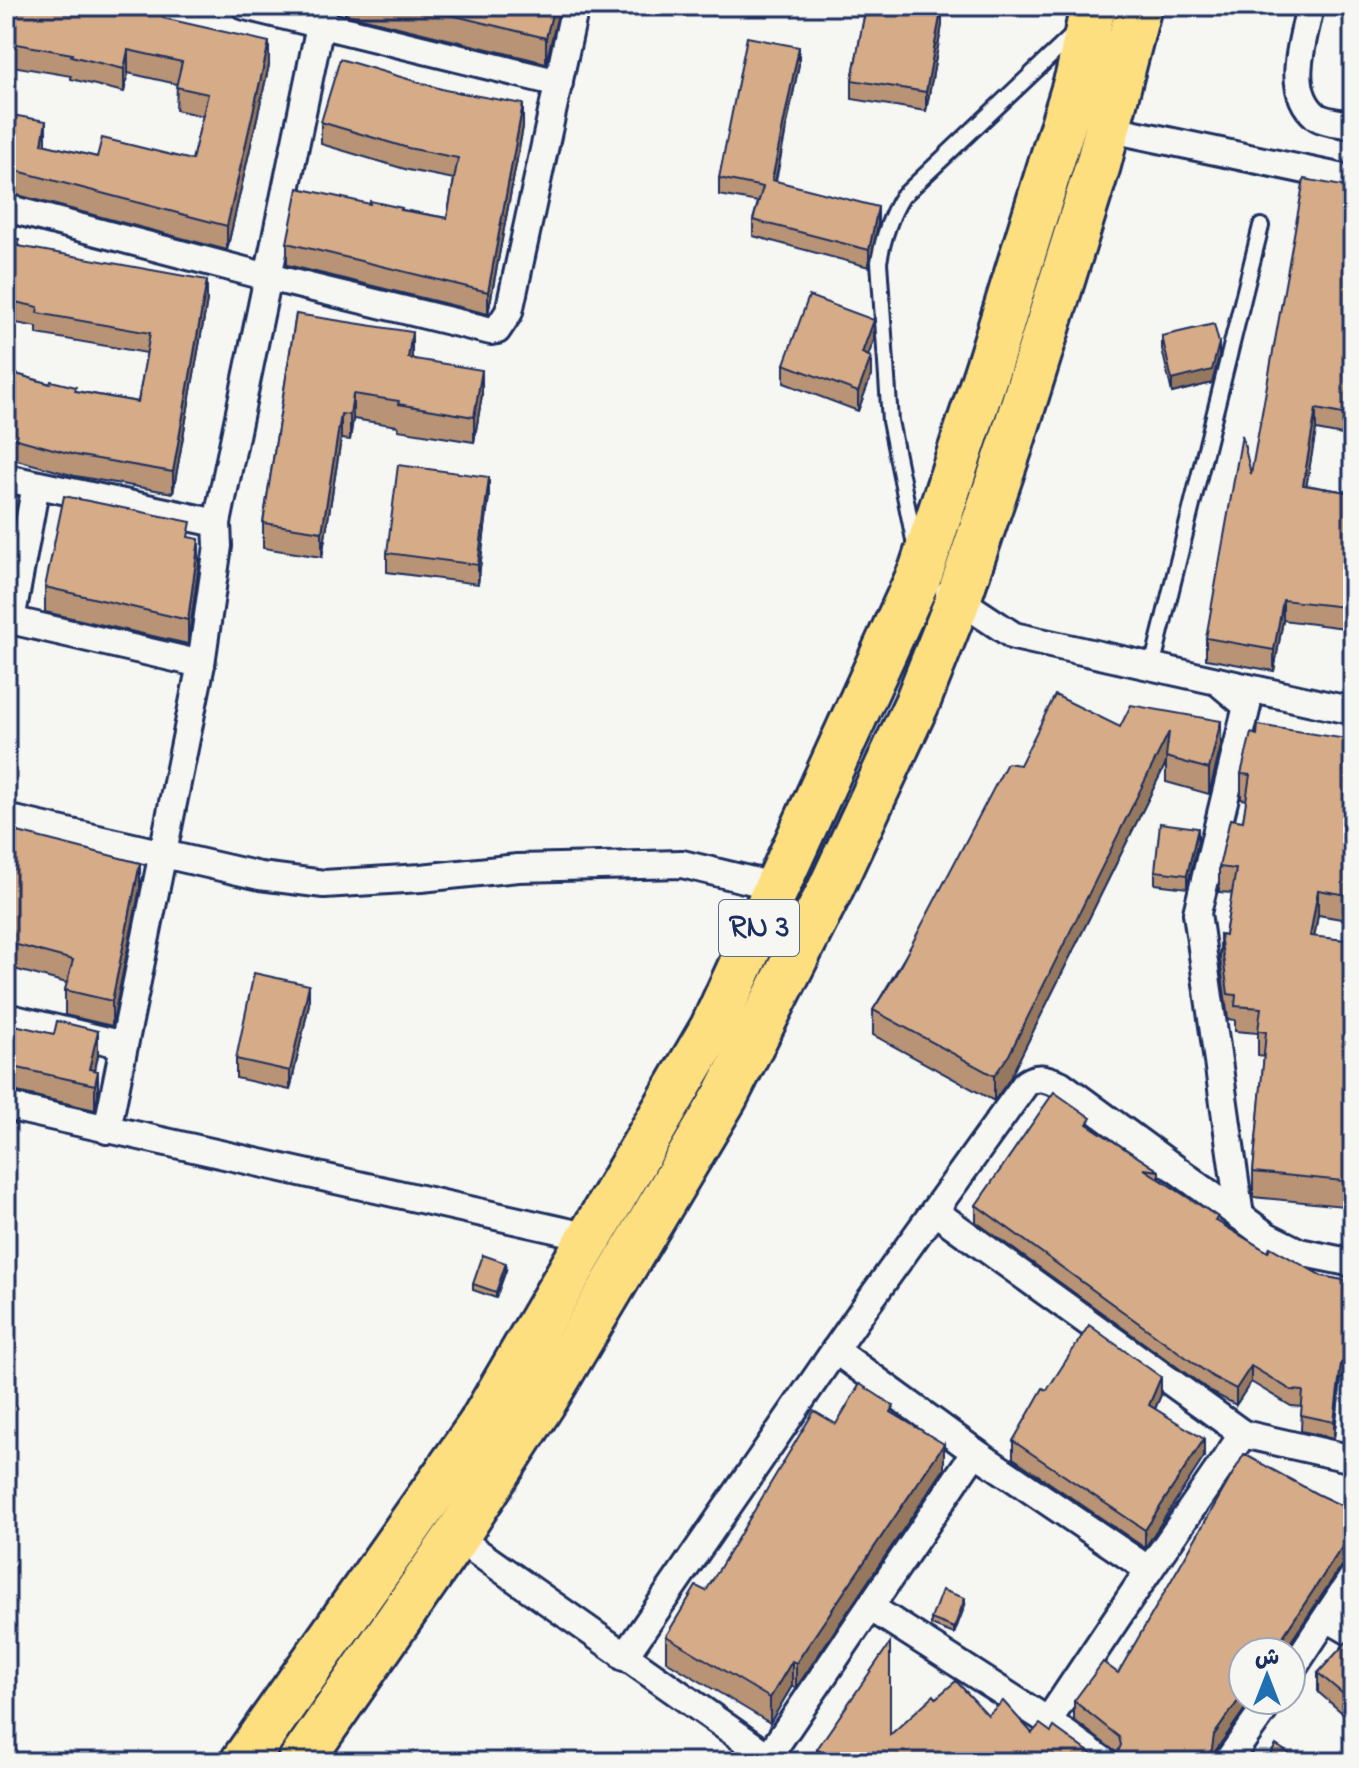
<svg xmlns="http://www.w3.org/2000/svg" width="1359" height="1768" viewBox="0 0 1359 1768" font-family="'Indie Flower','Playpen Sans Arabic',sans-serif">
<rect width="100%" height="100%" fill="#f6f6f2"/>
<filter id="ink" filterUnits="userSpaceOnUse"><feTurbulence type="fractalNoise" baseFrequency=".0125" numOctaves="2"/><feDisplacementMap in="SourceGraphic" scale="16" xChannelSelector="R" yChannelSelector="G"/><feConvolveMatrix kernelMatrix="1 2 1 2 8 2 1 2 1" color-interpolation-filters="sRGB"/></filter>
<g filter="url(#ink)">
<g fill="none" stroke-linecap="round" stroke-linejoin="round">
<defs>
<g id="lane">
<path d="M915,545L890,421L879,262C883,238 889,218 902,197L1076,32"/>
<path d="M1152,667L1261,226"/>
</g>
<g id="street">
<path d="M245,6L559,83"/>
<path d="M1310,6C1304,40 1284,89 1316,116C1324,122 1342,123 1353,125"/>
<path d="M1107,128L1353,180"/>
<path d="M6,208L268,277L491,331L497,330L509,312L575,6"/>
<path d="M6,478L217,523L218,546L201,664L107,1130"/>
<path d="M217,523L324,6"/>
<path d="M949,593L1014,636L1353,711"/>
<path d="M6,619L201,664"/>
<path d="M11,620L36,485"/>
<path d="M1217,681L1247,706L1197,913L1240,1216"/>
<path d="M6,818L260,876L324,884L421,878L518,868L682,864L778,887"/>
<path d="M6,1017L124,1045"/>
<path d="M6,1106L590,1237"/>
<path d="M835,1350L975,1452"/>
<path d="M1243,1434L1353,1459"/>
<path d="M456,1537L776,1762"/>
<path d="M870,1607L1048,1721L1105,1762"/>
<path d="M1327,1618L1353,1633"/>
<path d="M624,1657L860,1314L1026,1083C1038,1075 1046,1079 1060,1084L1267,1236L1299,1252L1353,1263"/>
<path d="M1291,1671L1353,1577"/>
<path d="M1048,1721L1149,1570"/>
<path d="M768,1757L975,1452L1149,1570L1243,1434L934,1211"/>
<path d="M1227,1762L1271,1700"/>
</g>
<g id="highway">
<path d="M243,1762L479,1427L713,1027L921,571L991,358L1078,76L1093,6"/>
<path d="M300,1762L456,1537L546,1398L725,1097L829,892L917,703L958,600L1010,447L1098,165L1139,6"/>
</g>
</defs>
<use href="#lane" stroke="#1b2f5e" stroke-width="20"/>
<use href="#street" stroke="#1b2f5e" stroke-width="32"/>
<use href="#highway" stroke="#1b2f5e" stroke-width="50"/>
<use href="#lane" stroke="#f6f6f2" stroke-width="14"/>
<use href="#street" stroke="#f6f6f2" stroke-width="26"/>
<use href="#highway" stroke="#fedf80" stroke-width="44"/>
</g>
<g fill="#b89374" stroke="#1b2f5e" stroke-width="2">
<path d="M6,6L164,18L269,65L227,250L10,193H6V114L46,145L97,157L192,160L203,116L176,110L177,84L128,73L124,92L71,79V76L6,65Z"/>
<path d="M345,6H560L546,63L345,14Z"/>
<path d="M863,6H942V25L926,111L852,99V80L866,7Z"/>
<path d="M799,64L776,181L878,224L869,267L753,236V220L758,202L719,195V178Z"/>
<path d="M321,122L523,127L488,314L287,265V243L370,204L447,218L454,179L408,170L321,144Z"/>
<path d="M6,237L19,246L207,301L173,493L75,476L6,457V371L76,391L138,402L147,353L37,334V327L6,321Z"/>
<path d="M1348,310L1353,311V437L1316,430L1306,485L1347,492L1353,463V629L1283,620L1274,671L1206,659V638L1251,474Z"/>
<path d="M296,314L412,358L482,395L474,442L398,430V426L353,419L350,440L341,439L322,557L263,548V523Z"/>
<path d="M1162,336L1219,356L1212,383L1172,393L1162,349Z"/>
<path d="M874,340L868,355L871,376L858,411L784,383V364Z"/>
<path d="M489,496L478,584L387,572V553Z"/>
<path d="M199,564L188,644L45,612V587Z"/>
<path d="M1120,727L1221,746L1209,794L1166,782V763L1009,1080L994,1101L873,1035V1010L1020,765Z"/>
<path d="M1257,735L1353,740V921L1318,915L1314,937L1353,941V1207L1253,1197V1172L1264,1057L1258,1056V1033L1235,1031V1020L1228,1019L1220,959V934L1225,935L1232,893L1219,892V867L1243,821L1247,800L1241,799V774Z"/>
<path d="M6,829L140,888L112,1026L65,1015V990L67,983L6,967Z"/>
<path d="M1198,841L1187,888L1155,884V871Z"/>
<path d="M309,1004L290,1090L236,1078V1059Z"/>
<path d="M6,1023L98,1055L95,1070L98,1095L95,1110L9,1090L6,1091Z"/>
<path d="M1091,1126L1159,1171V1178L1218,1222L1268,1252L1322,1276L1353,1282V1378L1344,1377L1341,1379L1334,1438L1301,1431L1302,1407L1291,1406L1251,1382L1236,1405L1213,1393L976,1222V1205Z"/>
<path d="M506,1270L496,1298L473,1290V1284Z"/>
<path d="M1047,1390L1161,1395L1155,1409L1204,1457L1145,1548L1013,1458V1441Z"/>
<path d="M894,1414L944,1469L796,1688L792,1686L770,1723L666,1661V1636L706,1591L836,1424Z"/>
<path d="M1350,1562L1340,1568L1214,1753L1213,1762H817V1749L890,1735L936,1698L988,1715L1032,1733L1051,1732L1096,1757L1111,1759L1117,1753L1074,1720V1701L1118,1673Z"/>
<path d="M965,1605L954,1634L931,1625V1619Z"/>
<path d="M1353,1639V1722L1318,1692V1673Z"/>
</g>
<g fill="#96785e" stroke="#1b2f5e" stroke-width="2">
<path d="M554,6H560L546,63V38Z"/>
<path d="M942,6V25L926,111V92Z"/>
<path d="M269,42V65L227,250V226Z"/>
<path d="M799,47V64L772,197V180Z"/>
<path d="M128,50V73L124,92V69Z"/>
<path d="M523,104V127L488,314V292Z"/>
<path d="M46,121V144L42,167V144Z"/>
<path d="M878,207V224L869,267V250Z"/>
<path d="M1353,263V284L1345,331V310Z"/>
<path d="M207,280V301L173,493V472Z"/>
<path d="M874,320V340L862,372V353Z"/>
<path d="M412,332V357L408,383V358Z"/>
<path d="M1219,343V356L1212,383L1172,393V380Z"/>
<path d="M871,357V376L858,411V392Z"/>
<path d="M482,370V395L474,442V417Z"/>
<path d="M353,394V419L350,440V415Z"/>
<path d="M1316,409V430L1303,506V485Z"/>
<path d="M341,414V439L322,557V532Z"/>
<path d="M489,477V496L478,584V565Z"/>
<path d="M13,498V523L6,559V534Z"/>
<path d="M199,539V564L188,644V620Z"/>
<path d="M1283,600V620L1274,671V650Z"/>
<path d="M1221,721V746L1209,794V769Z"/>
<path d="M1169,732L1166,763L1009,1080L994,1101V1076Z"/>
<path d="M1198,828V841L1187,888V875Z"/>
<path d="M140,863V888L112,1026V1001Z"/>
<path d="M1318,890V915L1310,961V936Z"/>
<path d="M309,985V1004L290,1090V1071Z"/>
<path d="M98,1031V1055L92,1084L89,1069Z"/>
<path d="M6,1066H9V1090L6,1091Z"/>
<path d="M98,1071V1095L95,1110V1085Z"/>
<path d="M506,1263V1270L496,1298V1292Z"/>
<path d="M1344,1361V1377L1341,1379L1334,1438V1422L1341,1363Z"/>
<path d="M1251,1366V1382L1236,1405V1389Z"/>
<path d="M1161,1377V1395L1149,1422V1405Z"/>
<path d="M1204,1439V1457L1145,1548V1530Z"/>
<path d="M944,1444V1469L796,1688V1663Z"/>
<path d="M1353,1538V1556L1350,1562L1340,1568L1284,1652H1276L1278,1644L1340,1550Z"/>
<path d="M965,1598V1605L954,1634V1628Z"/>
<path d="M792,1661V1686L770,1723V1698Z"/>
<path d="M1243,1694V1700H1251L1214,1753L1213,1762H1203L1214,1735Z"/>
</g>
<g fill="#d6ab87" stroke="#1b2f5e" stroke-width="2">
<path d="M6,6H127L164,16L163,18L269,42L227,226L10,169L6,170V114L46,121L42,144L97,157L102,138L192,160L208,94L176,87L182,62L128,50L124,69L71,56L72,54L6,42Z"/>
<path d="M414,6H554L546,38Z"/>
<path d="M866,6H942L926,92L852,80Z"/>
<path d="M747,37L799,47L772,180L878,207L869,250L753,220L763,187L719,178Z"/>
<path d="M340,59L445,90L523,104L488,292L287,243L298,188L370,204V201L402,208L401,210L447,218L458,158L408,148L321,122Z"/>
<path d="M1304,179L1353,188V263L1345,310L1353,311V416L1316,409L1303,485L1347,492L1353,463V608L1283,600L1274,650L1206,638L1242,435L1251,474Z"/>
<path d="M6,237L19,239L18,246L207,280L173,472L75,455L6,436V371L50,384L51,381L76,387L75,391L138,402L150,333L37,313L38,307L6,300Z"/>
<path d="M809,296L874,320L862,353L871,357L858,392L784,364Z"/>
<path d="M296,314L412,332L408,358L482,370L474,417L398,404L399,401L353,394L350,415L341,414L322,532L263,523Z"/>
<path d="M1214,324L1219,343L1212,370L1172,380L1162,336Z"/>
<path d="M398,465L489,477L478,565L387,553Z"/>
<path d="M64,496L191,522L188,537L199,539L188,620L45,587Z"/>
<path d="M6,497L13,498L6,534Z"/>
<path d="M1055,695L1120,727L1131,705L1221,721L1209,769L1166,757L1169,732L1009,1055L994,1076L873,1010L896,974L1007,763L1020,765Z"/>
<path d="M1258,725L1353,740V896L1318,890L1310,936L1353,941V1182L1253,1172L1266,1032L1258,1031L1261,1008L1235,1006L1236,995L1228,994L1220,934L1225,935L1236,869L1219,867L1230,819L1243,821L1250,775L1241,774L1251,733L1257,735Z"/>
<path d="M1160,823L1198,828L1187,875L1155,871Z"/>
<path d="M6,829L140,863L112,1001L65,990L73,960L6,942Z"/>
<path d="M254,973L309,985L290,1071L236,1059Z"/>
<path d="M57,1021L98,1031L89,1069L98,1071L95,1085L9,1066H6V1023L54,1034Z"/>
<path d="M1054,1092L1091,1118L1087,1124L1159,1171L1144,1169L1218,1217L1215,1220L1268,1252L1270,1247L1322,1276L1353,1282V1361H1344L1341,1363L1334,1422L1301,1415L1303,1391L1291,1390L1251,1366L1236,1389L1213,1377L976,1205Z"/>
<path d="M483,1255L506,1263L496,1292L473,1284Z"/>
<path d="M1089,1325L1161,1377L1149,1405L1204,1439L1145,1530L1013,1441L1043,1388L1047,1390Z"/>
<path d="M860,1384L894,1406L891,1412L944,1444L796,1663L792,1661L770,1698L666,1636L696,1586L706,1591L814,1411L836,1424Z"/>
<path d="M1244,1454L1317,1494L1353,1511V1538L1350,1543L1340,1550L1278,1644L1276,1652H1243V1694L1214,1735L1212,1749L1203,1762H836L817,1749L890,1643V1735L934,1695L936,1698L956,1681L988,1715L1003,1701L1032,1733L1040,1724L1051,1732L1054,1727L1096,1757L1111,1759L1118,1752L1121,1745L1119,1737L1074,1701L1103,1662L1118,1673Z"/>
<path d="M942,1590L965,1598L954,1628L931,1619Z"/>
<path d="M1351,1637L1353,1639V1702L1318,1673Z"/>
<path d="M1276,1745L1303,1762H1266Z"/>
</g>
</g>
<g text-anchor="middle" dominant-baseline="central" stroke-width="6" stroke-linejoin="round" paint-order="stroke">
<rect fill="#f6f6f2" stroke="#5d6b8a" stroke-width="2" x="719" y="900" width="80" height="56" rx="6"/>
<g font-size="32" font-weight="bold" fill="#1b2f5e">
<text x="759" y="928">RN 3</text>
</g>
</g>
<rect width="1359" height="1768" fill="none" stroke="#f6f6f2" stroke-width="32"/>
<rect x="16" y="16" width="1327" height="1736" fill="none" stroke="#1b2f5e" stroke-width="3" filter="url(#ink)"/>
<g transform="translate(1267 1676)"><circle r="38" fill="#f6f6f2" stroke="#9ea6b7" stroke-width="2"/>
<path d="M0-6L14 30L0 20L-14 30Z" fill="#1f6fb2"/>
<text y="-12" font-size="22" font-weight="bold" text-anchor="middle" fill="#1b2f5e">ش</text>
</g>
</svg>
